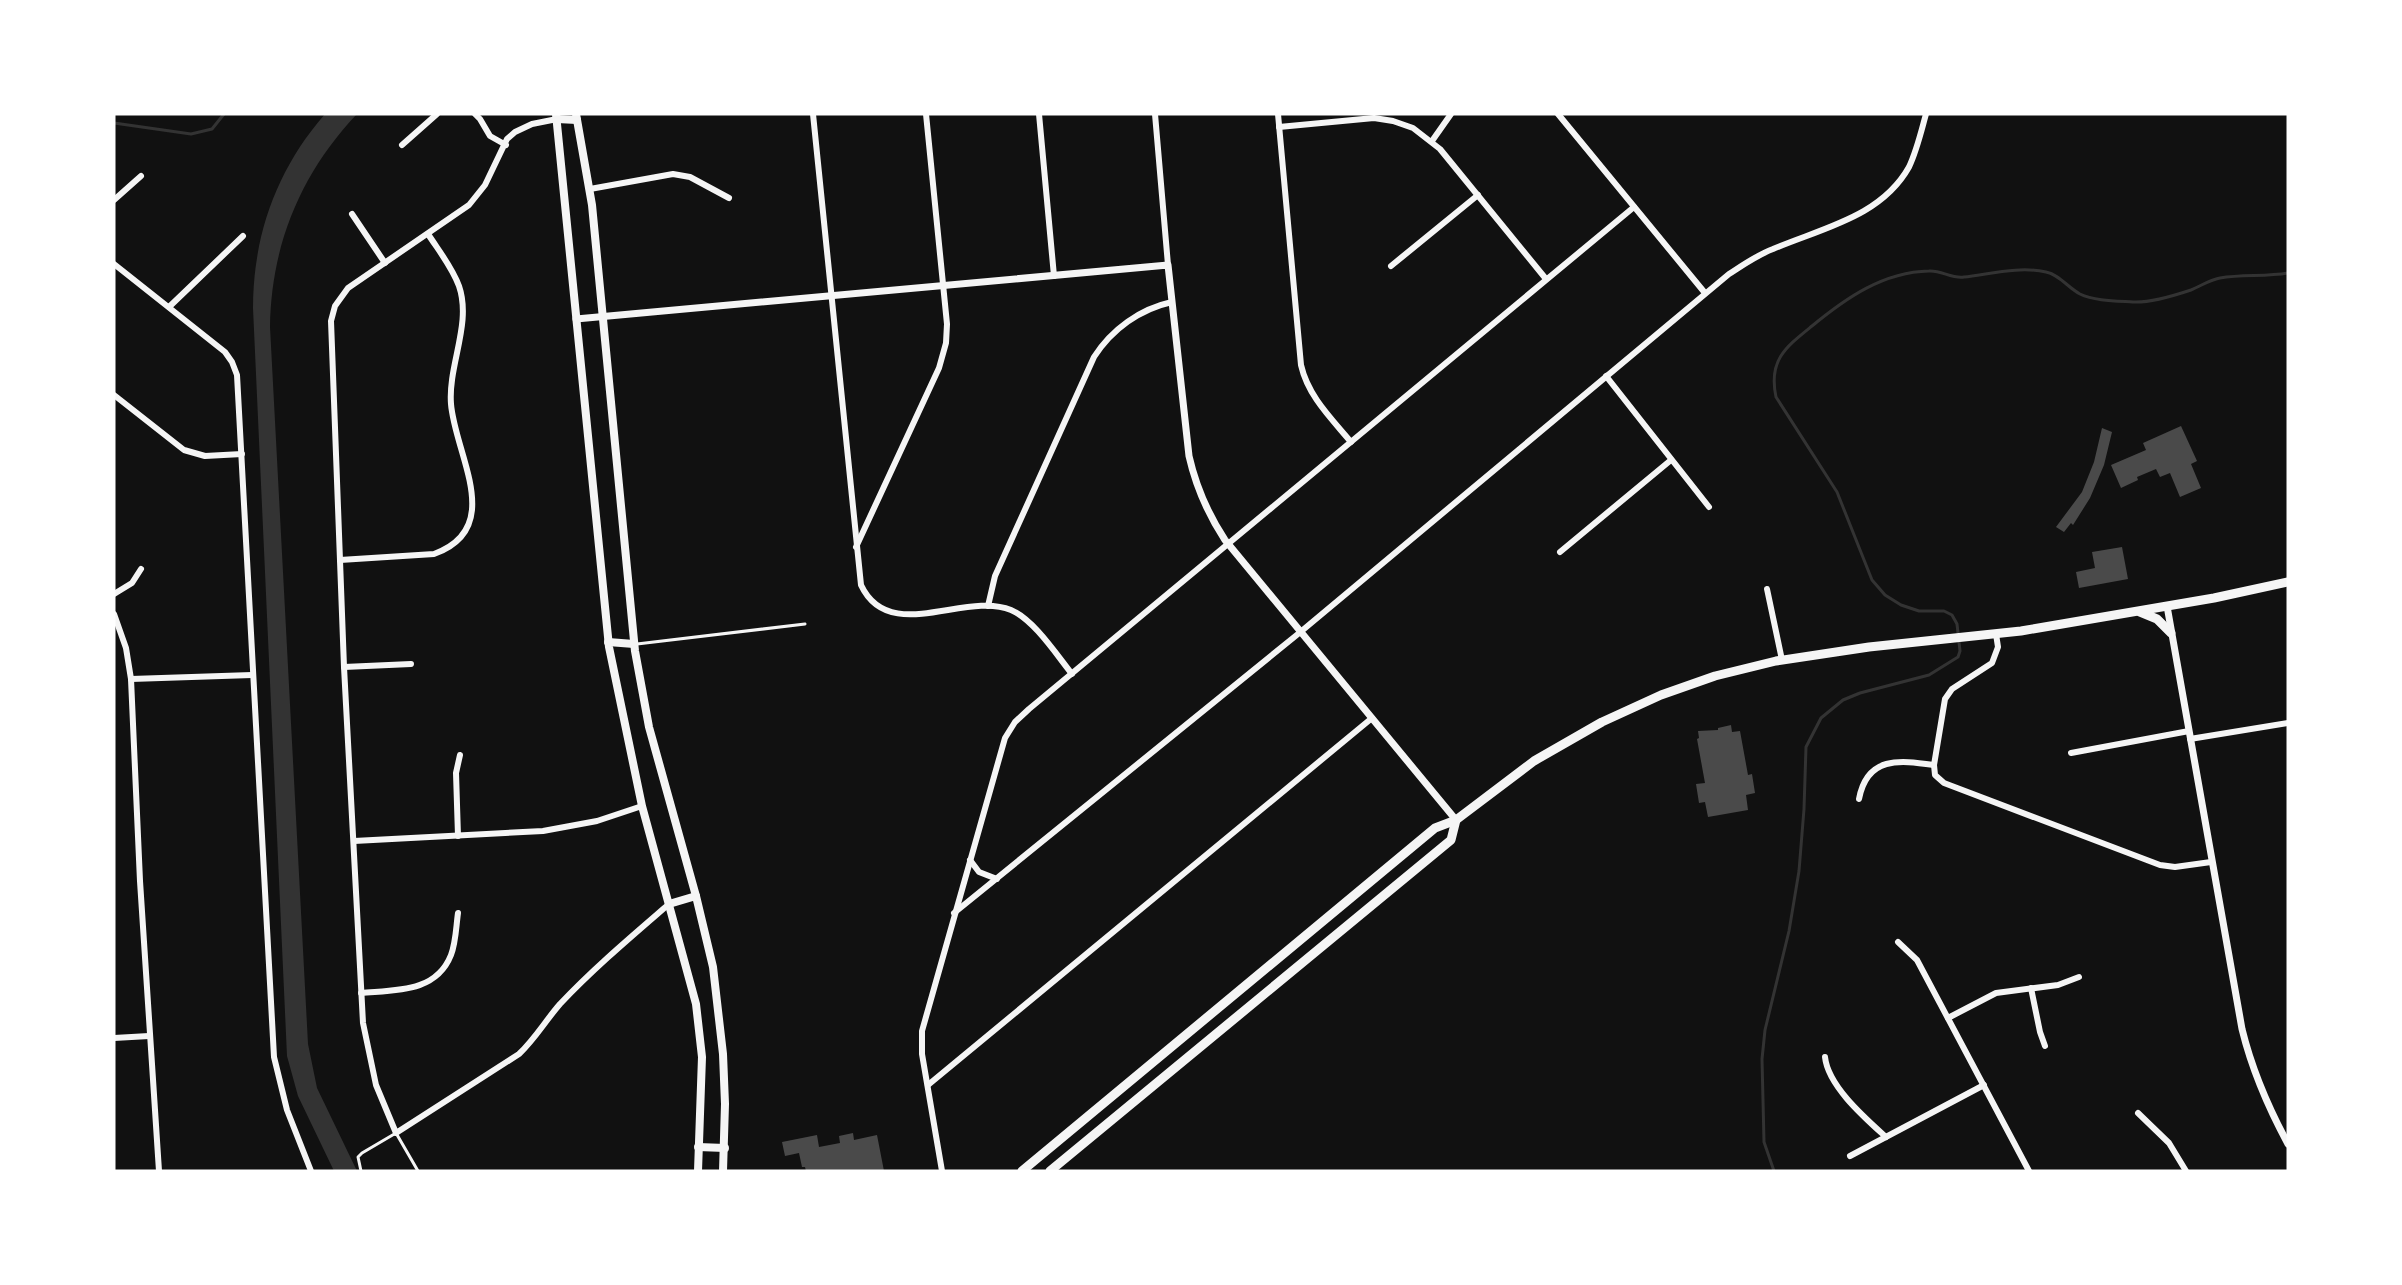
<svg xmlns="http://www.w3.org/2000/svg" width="2402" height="1285" viewBox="0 0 2402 1285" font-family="Lora,serif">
<rect width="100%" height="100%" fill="#111"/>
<path fill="#333" d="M325,114H357C301,173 271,245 270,327L308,1044L317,1088L357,1171H334L298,1096L287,1056L253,308C253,235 277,169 325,114Z"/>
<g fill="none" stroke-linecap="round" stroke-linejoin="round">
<g stroke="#333" stroke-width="3">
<path d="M114,123L191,134L212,129L224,114"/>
<path d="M1774,1171L1764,1142L1762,1059L1765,1030L1789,931L1799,871L1804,809L1806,747L1821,718L1843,700L1860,693L1929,675L1958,657L1960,651L1957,624L1952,615L1944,611H1919L1901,605L1885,595L1872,580L1837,492L1776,397C1768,360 1786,347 1812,326C1846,298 1883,272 1929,271C1941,270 1952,279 1964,277C1990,274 2020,266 2046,272C2060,275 2067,287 2080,294C2094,301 2117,301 2133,302C2149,303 2176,295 2191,290C2201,286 2209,280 2220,278C2243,274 2265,277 2288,273"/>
</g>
</g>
<g fill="#4a4a4a">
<path d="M2181,426L2197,461L2191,464L2201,488L2180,497L2170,473L2160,477L2156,469L2137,477L2138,480L2121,488L2111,465L2146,450L2143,443Z"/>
<path d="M2102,428L2112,432L2104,465L2090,498L2073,525L2071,523L2064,532L2056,527L2082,492L2094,462Z"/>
<path d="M2122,547L2128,579L2079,588L2076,572L2095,568L2092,552Z"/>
<path d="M1731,725L1732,732L1740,731L1748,775L1752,774L1755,793L1746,795L1748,810L1708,817L1705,802L1699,803L1696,784L1705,783L1697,739L1699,738L1698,731L1718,730V728Z"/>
<path d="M853,1133L854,1140L877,1135L884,1171H806L805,1167H802L799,1153L785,1156L782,1142L817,1135L819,1147L840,1143L839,1136Z"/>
</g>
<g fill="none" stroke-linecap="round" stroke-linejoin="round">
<g stroke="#f5f5f5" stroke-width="3">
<path d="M637,644L805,624"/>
<path d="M361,1171L358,1157L362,1153L396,1133L418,1171"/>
</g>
<g stroke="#f5f5f5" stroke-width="6">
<path d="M475,114L480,119L490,136L506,145"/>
<path d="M813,114L861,585C889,645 965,591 1011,610C1034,620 1056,654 1072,674"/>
<path d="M1039,114L1054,276"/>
<path d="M1155,114L1168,265"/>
<path d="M1278,114L1301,365C1308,396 1331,418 1351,442"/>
<path d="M1558,114L1705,293"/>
<path d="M557,119L532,124L515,132L507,139L485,185L469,205L348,288L335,306L331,321L344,667L363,1023L376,1085L396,1133L519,1054C535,1039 546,1020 560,1004C594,968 632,936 669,904"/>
<path d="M1279,127L1374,118L1393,121L1413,128L1440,149L1546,279"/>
<path d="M1432,141L1451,114"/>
<path d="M402,145L437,114"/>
<path d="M590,189L673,174L690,177L729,198"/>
<path d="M114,200L141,176"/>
<path d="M352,214L385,263"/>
<path d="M114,264L225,352L232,362L237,375L274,1057L287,1110L311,1171"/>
<path d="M1391,266L1478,195"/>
<path d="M169,307L243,236"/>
<path d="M1606,376L1709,507"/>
<path d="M114,395L184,450L205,456L242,454"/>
<path d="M856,547L939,368L946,343L947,324L926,114"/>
<path d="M1560,552L1671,460"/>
<path d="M340,560L434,554C506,528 455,455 451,404C448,365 472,324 459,286C452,267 439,251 428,234"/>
<path d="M1767,589L1782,660"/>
<path d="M114,594L132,583L141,569"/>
<path d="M988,606L995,576L1094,357C1112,329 1140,309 1172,302"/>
<path d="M114,614L126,648L131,679L140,881L159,1171"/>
<path d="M1996,634L1998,647L1992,663L1952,689L1945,699L1934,765L1935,775L1944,783L2160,865L2175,867L2211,862"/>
<path d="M344,667L411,664"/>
<path d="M131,679L252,675"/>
<path d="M2190,739L2288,723"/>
<path d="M2071,753L2189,731"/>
<path d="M1859,799C1867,756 1899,760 1934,765"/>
<path d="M458,836L456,773L460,755"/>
<path d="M354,841L543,831L597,821L642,806"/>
<path d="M970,860L979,872L997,879"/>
<path d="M954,913L1298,634L1729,274C1743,265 1757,255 1773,249C1822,228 1881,217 1909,167C1917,150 1921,132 1926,114"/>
<path d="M1898,942L1917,960L2029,1171"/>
<path d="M2031,988L2040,1032L2045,1046"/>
<path d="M361,993C395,990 436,993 451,955C456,942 456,927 458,913"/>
<path d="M1948,1018L1996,993L2058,985L2079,977"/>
<path d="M114,1038L149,1036"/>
<path d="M1825,1057C1828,1086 1865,1118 1886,1137"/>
<path d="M928,1085L1372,718"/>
<path d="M2138,1113L2169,1143L2186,1171"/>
<path d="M1850,1156L1984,1085"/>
<path d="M942,1171L922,1054V1031L1005,738L1015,722L1029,709L1634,207"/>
</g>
<g stroke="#f5f5f5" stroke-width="7">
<path d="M576,319L1168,265L1189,456C1196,487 1208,514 1225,540L1456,820"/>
<path d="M2167,606L2242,1029C2252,1070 2268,1107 2288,1144"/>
</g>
<g stroke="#f5f5f5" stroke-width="8">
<path d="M556,114L609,647L642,806L696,1004L702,1057L698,1171"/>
<path d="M576,114L592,205L635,651L649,727L696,896L713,967L723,1054L725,1104L723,1171"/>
<path d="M557,119L577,120"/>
<path d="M608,642L634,644"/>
<path d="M669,904L696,896"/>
<path d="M698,1147L725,1148"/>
</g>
<g stroke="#f5f5f5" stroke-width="9">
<path d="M2140,612L2157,619L2171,633"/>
<path d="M1022,1171L1435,828L1456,820L1534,761L1602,722L1661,695L1715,676L1776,661L1869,647L2021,631L2214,598L2288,582"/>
<path d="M1050,1171L1451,840L1456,820"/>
</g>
</g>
<rect width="2402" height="1285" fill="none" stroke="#ffffff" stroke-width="231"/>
</svg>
